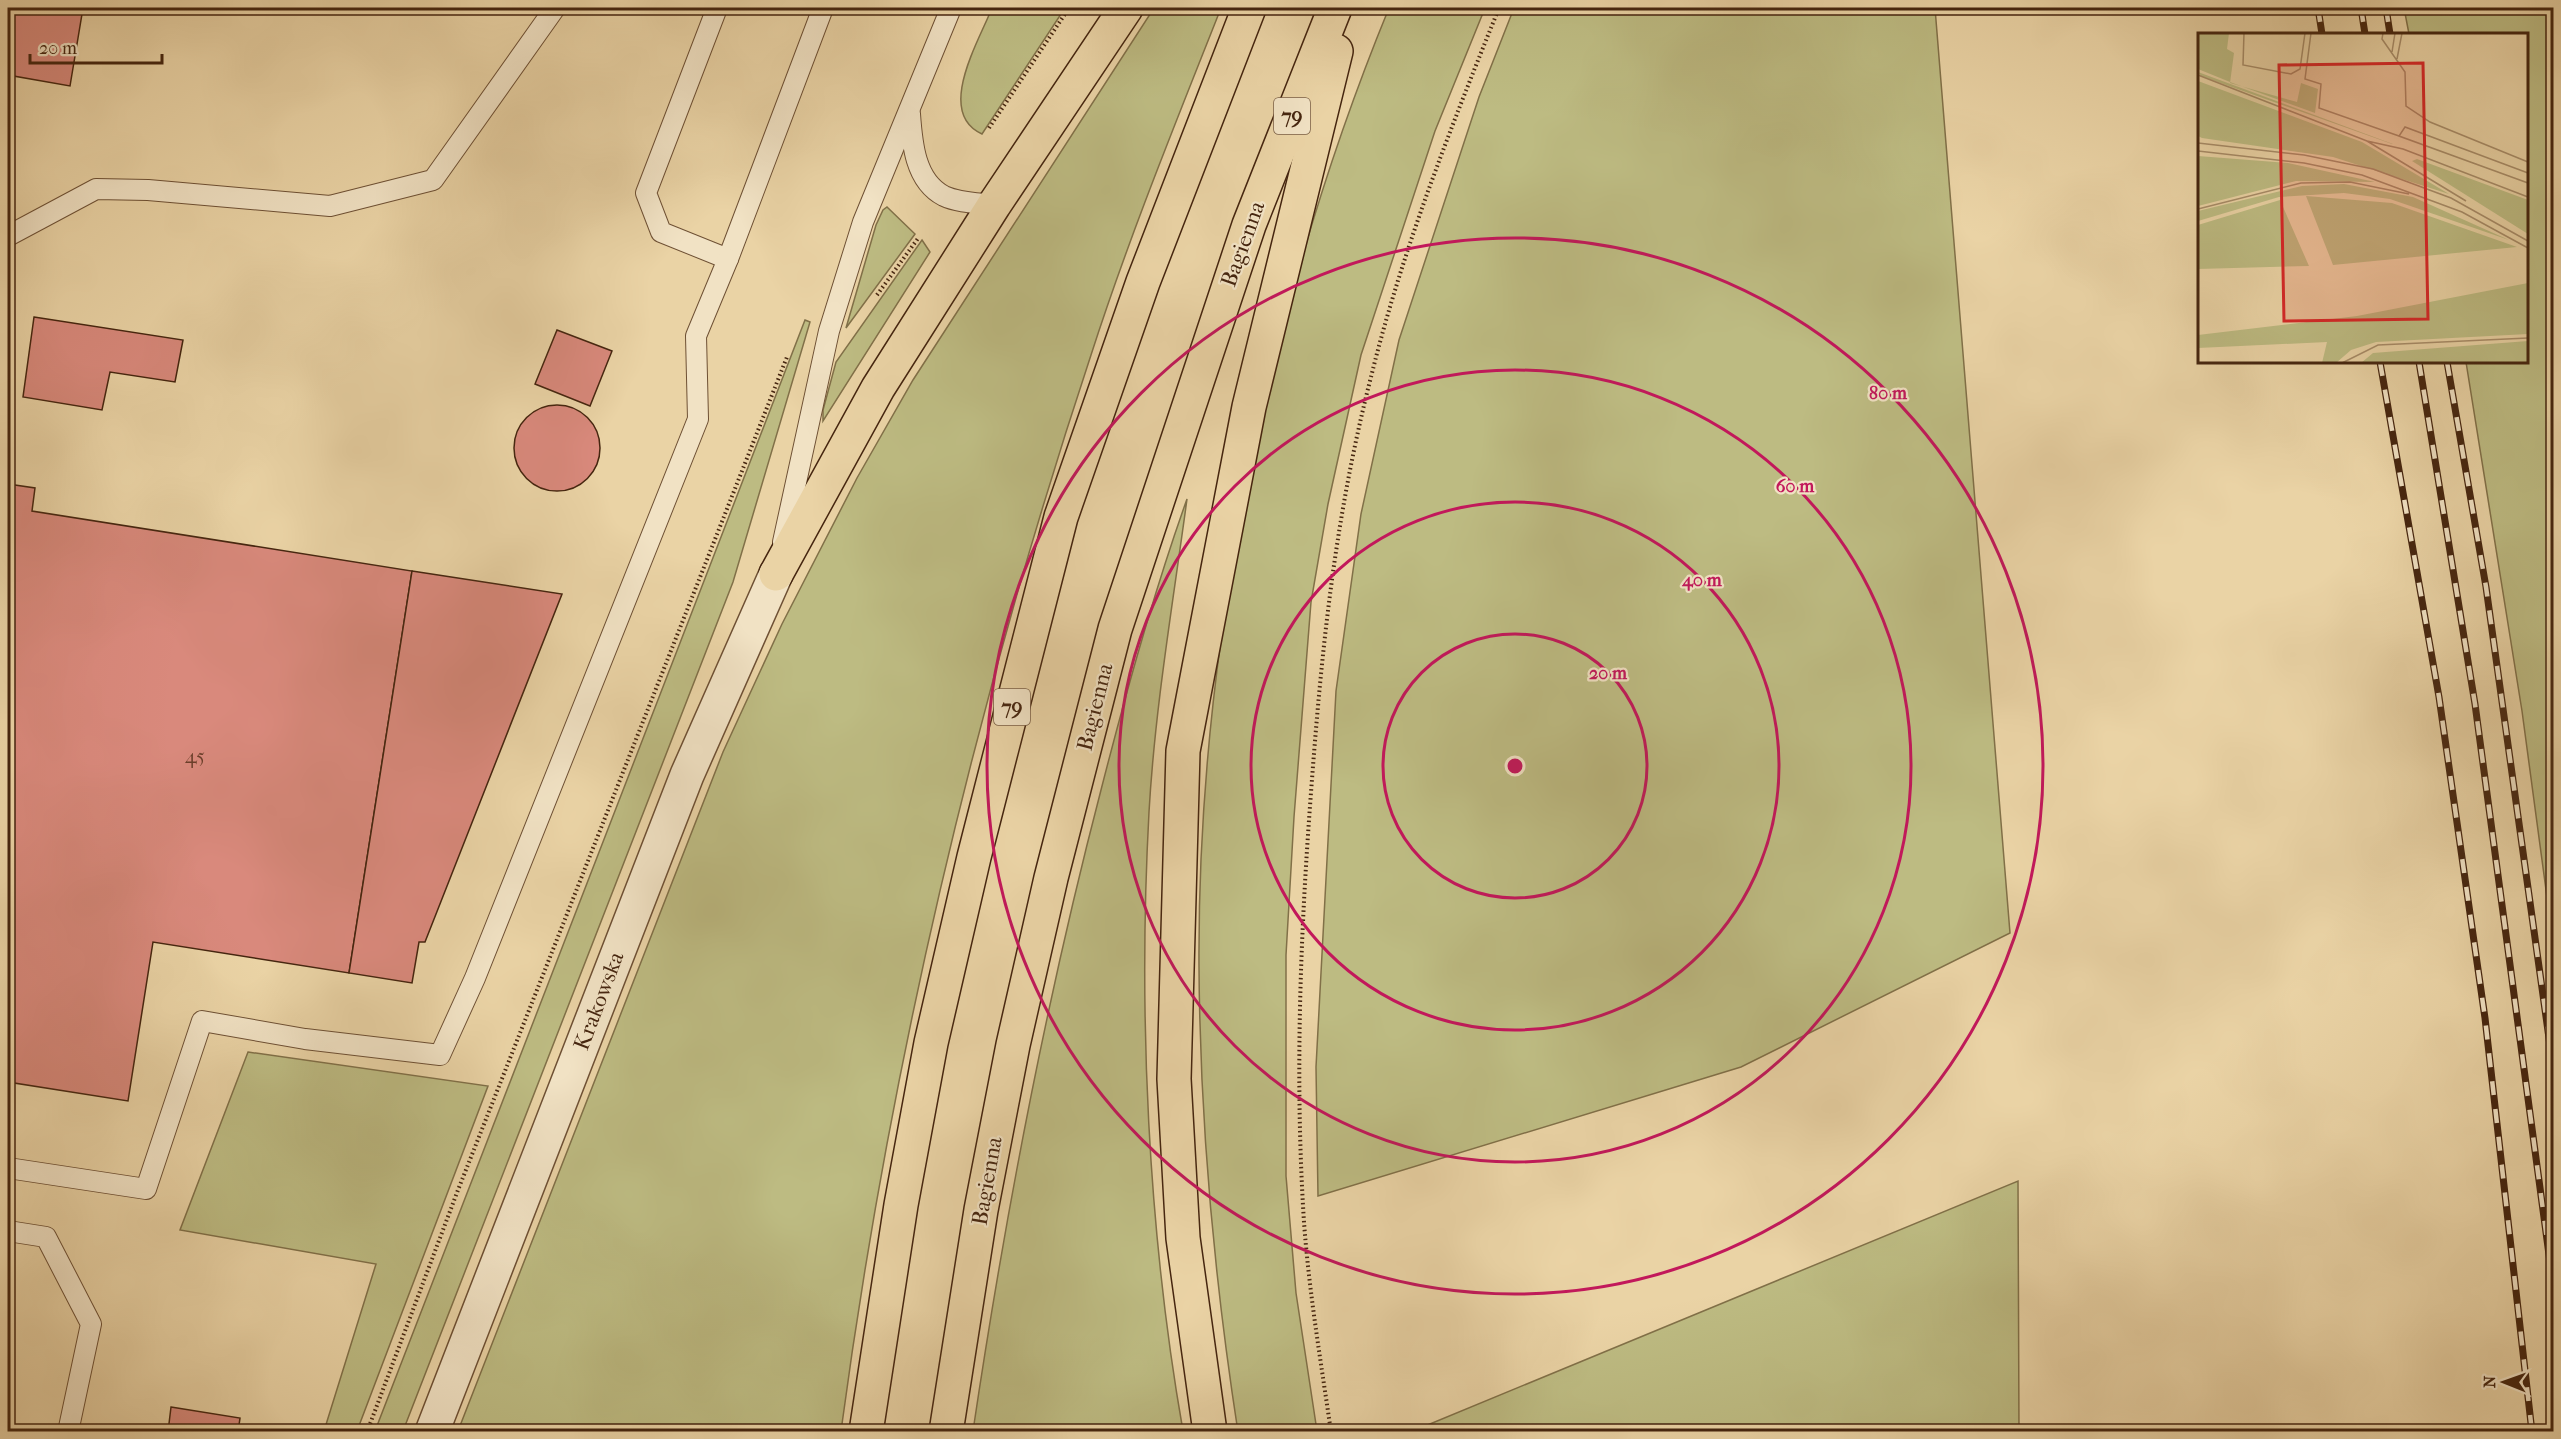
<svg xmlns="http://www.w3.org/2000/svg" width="2561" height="1439" viewBox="0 0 2561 1439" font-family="'IM FELL French Canon',serif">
<rect width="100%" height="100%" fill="#ead3a5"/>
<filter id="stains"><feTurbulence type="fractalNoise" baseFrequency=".00333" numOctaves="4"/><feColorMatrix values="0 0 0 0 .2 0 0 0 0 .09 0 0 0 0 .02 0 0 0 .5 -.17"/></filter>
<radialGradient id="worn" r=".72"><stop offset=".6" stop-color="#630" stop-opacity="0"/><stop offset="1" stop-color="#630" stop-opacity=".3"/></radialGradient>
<g fill="#bdbb82" stroke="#817048" stroke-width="1.5">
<path d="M992,8H1065L982,134C935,113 979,41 992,8Z"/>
<path d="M1154,8H1221C1176,122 1129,237 1091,355C975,705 890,1066 841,1431H458L723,752L782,624L857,478L913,380Z"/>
<path d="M1389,8H1485L1435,131L1361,355L1328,504L1311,602L1294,817L1286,955V1176L1296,1293L1317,1431L1238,1432C1214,1277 1200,1123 1199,967C1197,650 1269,300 1389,8Z"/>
<path d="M1514,8H1935L2010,933L1741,1067L1318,1196L1316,1067L1336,691L1361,514L1399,340L1479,97Z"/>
<path d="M2404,8H2553V942L2522,711L2466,362H2526V34H2409Z"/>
<path d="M887,207L915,234L846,328L876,225L883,210Z"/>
<path d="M922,240L930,252L823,421V410L836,362Z"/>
<path d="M805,320L810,322L733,582L403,1431H375Z"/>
<path d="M1187,499C1173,603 1155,707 1149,812C1138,1014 1148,1232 1183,1431H973C1005,1216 1046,1001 1101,790C1126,692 1153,594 1187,499Z"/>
<path d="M248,1052L488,1086L357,1431H324L376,1264L180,1230Z"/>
<path d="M2018,1181L2019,1431H1413Z"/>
</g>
<g fill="#d9897c" stroke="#45250f" stroke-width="1.5">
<path d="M8,8H83L70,86L8,75Z"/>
<path d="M34,317L183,340L175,382L110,372L102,410L23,397Z"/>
<path d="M557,330L612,351L590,406L535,384Z"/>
<circle cx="557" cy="448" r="43"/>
<path d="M8,484L35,488L32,511L412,571L349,973L153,942L128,1101L8,1082Z"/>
<path d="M412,571L562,594L425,942H419L412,983L349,973Z"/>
<path d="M171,1407L240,1418L238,1432H168Z"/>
</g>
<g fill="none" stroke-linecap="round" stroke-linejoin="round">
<defs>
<g id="service">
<path d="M717,8L646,193L661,232L728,259L823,8"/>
<path d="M910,114C912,143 915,181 944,196C959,203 979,203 994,205"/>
<path d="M8,236L96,189L148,190L330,206L433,180L555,8"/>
<path d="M783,542L829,331L863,222L951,8"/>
<path d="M8,1168L146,1189L202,1021L305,1039L440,1055L475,978L698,419L696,336L728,259"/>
<path d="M8,1231L46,1237L91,1324L68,1432"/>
</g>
<path id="tertiary" d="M432,1432L687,775L776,574"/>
<g id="primary">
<path d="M776,574L878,388L994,205L1126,8"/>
<path d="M866,1432L901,1205L931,1043L974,857L1061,517L1143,282L1249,8"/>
<path d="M946,1432L981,1210L1013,1045L1051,878L1115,629L1249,225L1335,8"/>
<path d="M1210,1432L1183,1238L1174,1079L1183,751L1249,407L1336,51"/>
</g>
</defs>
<use href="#service" stroke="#6e5034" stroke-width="22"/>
<use href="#tertiary" stroke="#6e5034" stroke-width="36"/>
<use href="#primary" stroke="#45250f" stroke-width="36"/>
<g stroke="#45250f" stroke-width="4" stroke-dasharray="1.5 3" stroke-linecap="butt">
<path d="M989,128L1069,8"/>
<path d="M877,295L919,237"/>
<path d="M367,1432L458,1190L787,357"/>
<path d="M1331,1432C1321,1362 1309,1292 1304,1222C1295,1083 1300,944 1310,806C1321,655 1334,520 1372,373C1403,248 1451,127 1499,8"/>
</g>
<use href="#service" stroke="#f1e2c4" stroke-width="20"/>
<use href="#tertiary" stroke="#f1e2c4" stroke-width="33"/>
<use href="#primary" stroke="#ead3a5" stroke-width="33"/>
<defs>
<g id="rail">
<path d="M2318,8L2322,34"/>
<path d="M2361,8L2365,34"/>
<path d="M2386,8L2390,34"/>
<path d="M2380,362L2439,697L2485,1018L2532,1432"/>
<path d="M2419,362L2475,704L2554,1292"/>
<path d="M2447,362L2486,587L2554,1074"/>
</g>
</defs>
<use href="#rail" stroke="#45250f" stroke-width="7"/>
<use href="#rail" stroke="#f1e2c4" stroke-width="4.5" stroke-dasharray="14" stroke-linecap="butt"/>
</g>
<g fill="none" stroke="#c2185b" stroke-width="3">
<circle cx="1515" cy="766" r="132"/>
<circle cx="1515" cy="766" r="264"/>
<circle cx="1515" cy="766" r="396"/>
<circle cx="1515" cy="766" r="528"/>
</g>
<g text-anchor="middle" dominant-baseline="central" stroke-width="4.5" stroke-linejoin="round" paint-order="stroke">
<g font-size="20" fill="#6a3e2a">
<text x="195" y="756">45</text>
</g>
<g fill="#f1e2c4" stroke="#795e45" stroke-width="1.5">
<rect x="1274" y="98" width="36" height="36" rx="4.5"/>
<rect x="994" y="689" width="36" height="36" rx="4.5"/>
</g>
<g font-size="21" font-weight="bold" fill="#45250f">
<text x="1292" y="116">79</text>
<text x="1012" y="707">79</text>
</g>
<g font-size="22" fill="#45250f" stroke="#f1e2c4">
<text transform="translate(1243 244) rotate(-70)">Bagienna</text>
<text transform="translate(1095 707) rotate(-76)">Bagienna</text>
<text transform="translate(599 1001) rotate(-69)">Krakowska</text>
<text transform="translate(987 1181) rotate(-80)">Bagienna</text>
</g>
</g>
<g transform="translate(2198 33)">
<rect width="330" height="330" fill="#ead3a5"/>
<path d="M0,0H31L29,16L36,20L32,50L99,69L103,50L120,56L117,80L32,49L0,36ZM0,39L195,111H194L3,43ZM0,48L164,109L251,161L135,124L4,105L0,103ZM0,123L90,130L177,149L98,148L0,173ZM219,126L330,167V201L214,128ZM146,151L215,164L311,207L192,166L146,160L81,164L0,188V178L104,153ZM108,163L194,170L319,214L135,232ZM82,167L111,233L0,236V192ZM330,250V301L178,309L153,317L138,330H124L129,309L0,315V302L159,283ZM330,308V330H163L175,320Z" fill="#bdbb82"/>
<path fill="none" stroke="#a88d69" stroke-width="1.5" d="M46,0L45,32L93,41L102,36L107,0M113,0L107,46L123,51L121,75L201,103M185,0L184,6L207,39L208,73L232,89L330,129M194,19L197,0M199,26L204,0M0,42L169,108L205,116L330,164M169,108L268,168M0,110L106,122L175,136L253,165L330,208M0,118L106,130L164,142L264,179L330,215M330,140L207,94L201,103L330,150M0,176L103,150L152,149L211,161M144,330L180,312L330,305"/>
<path fill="#d62828" fill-opacity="0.15" stroke="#d62828" stroke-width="3" d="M225,30L230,286L86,288L81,32Z"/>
<rect width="330" height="330" fill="none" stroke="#45250f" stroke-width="3"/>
</g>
<circle cx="1515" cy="766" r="9" fill="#c2185b" stroke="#f1e2c4" stroke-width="3"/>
<g font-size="18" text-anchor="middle" font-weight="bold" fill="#c2185b" stroke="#f1e2c4" stroke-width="4.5" stroke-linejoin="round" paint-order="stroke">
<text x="1888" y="399">80 m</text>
<text x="1795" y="492">60 m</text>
<text x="1702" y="586">40 m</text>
<text x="1608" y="679">20 m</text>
</g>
<rect width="2561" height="1439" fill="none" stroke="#ead3a5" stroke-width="30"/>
<rect x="9" y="9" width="2543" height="1421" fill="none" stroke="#45250f" stroke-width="3"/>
<rect x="15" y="15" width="2531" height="1409" fill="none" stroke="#45250f" stroke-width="1.5"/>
<g transform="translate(2504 1382) rotate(271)" stroke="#f1e2c4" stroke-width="4.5" paint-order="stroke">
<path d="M0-4.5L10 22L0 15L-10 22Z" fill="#45250f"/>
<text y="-9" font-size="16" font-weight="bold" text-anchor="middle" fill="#45250f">N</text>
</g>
<path d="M30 54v9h132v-9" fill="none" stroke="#45250f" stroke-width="3"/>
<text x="39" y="54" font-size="18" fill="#45250f" stroke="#f1e2c4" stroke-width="4.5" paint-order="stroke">20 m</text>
<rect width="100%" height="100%" filter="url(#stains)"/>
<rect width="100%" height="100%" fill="url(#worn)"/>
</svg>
